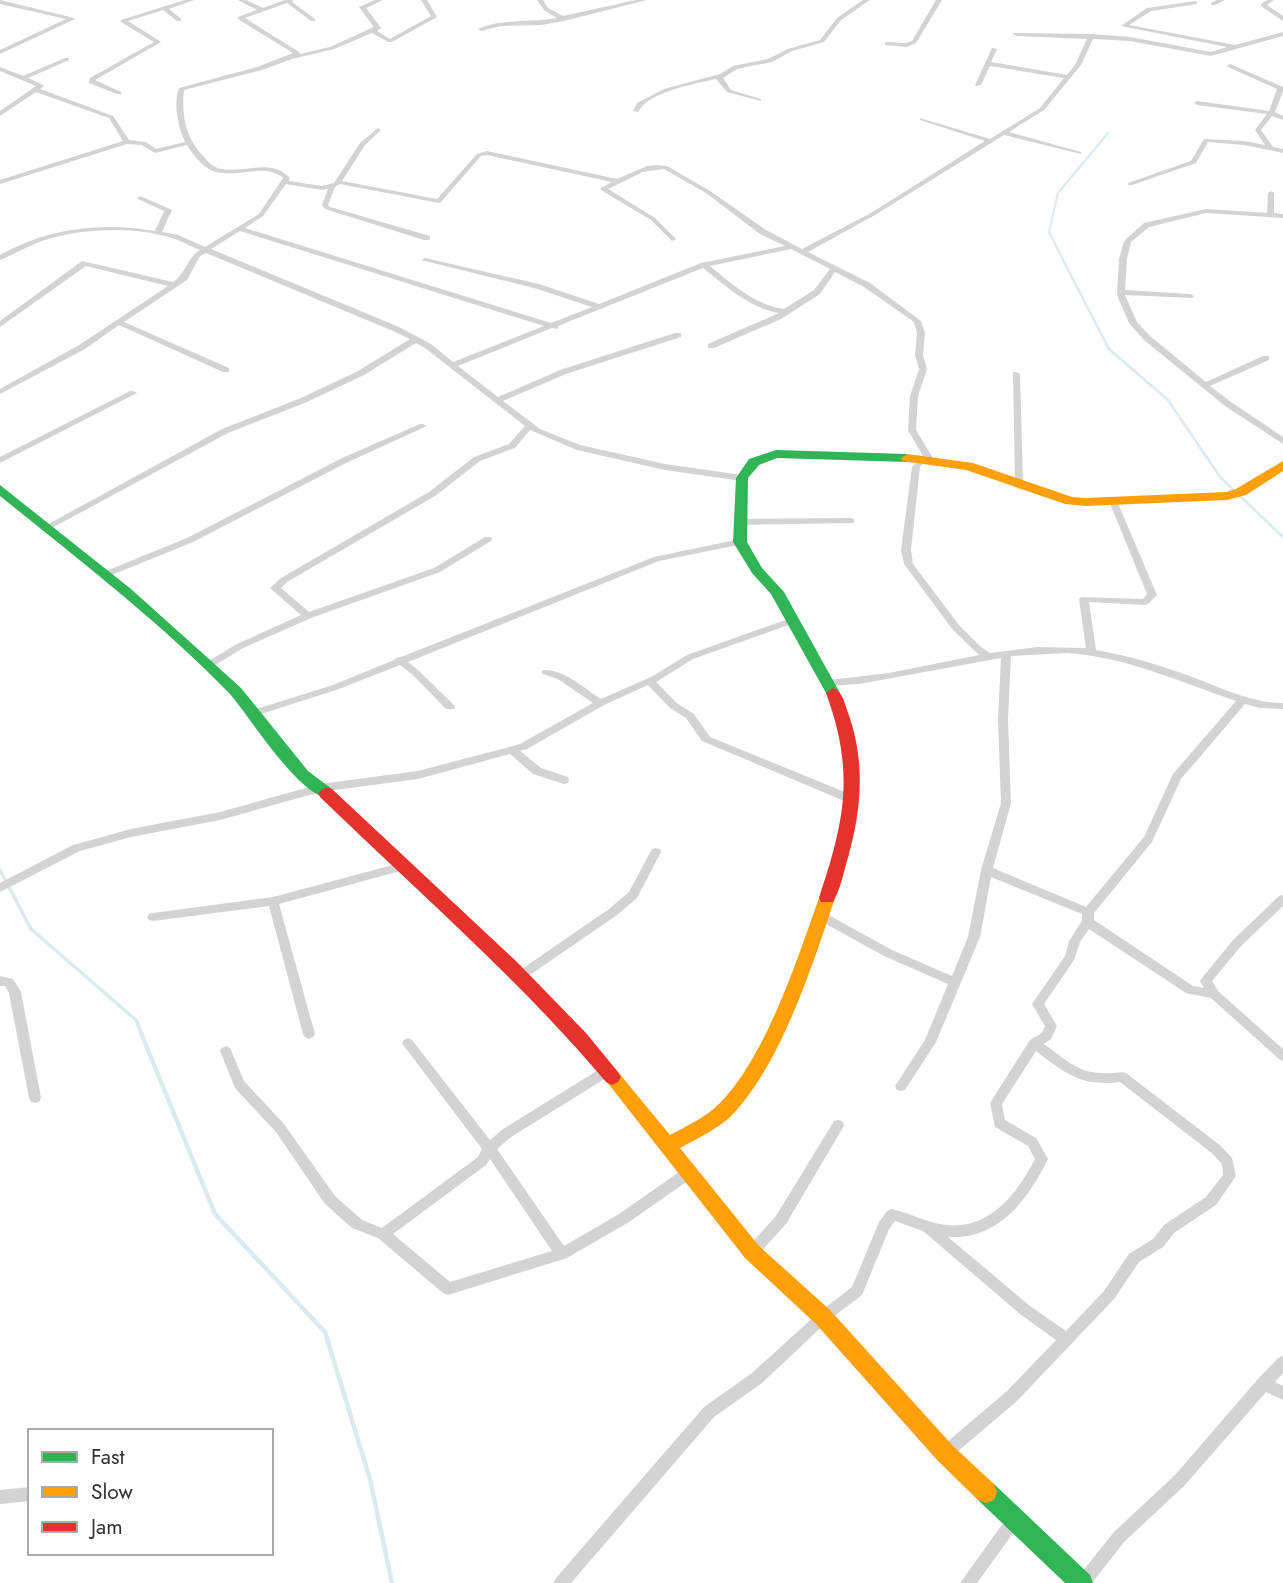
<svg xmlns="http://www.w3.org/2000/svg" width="1283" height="1583" viewBox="0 0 1283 1583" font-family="Jost,sans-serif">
<rect width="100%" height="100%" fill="#fff"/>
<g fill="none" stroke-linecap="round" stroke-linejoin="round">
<path stroke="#d9ebf0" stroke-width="2" d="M1066,266L1049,232L1058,193L1108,133"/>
<path stroke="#d9ebf0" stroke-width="2.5" d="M1065,264L1109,349L1168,400L1220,477L1283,537"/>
<path stroke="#d9ebf0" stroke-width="3.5" d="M0,870L31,929L136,1020L142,1034"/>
<path stroke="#d9ebf0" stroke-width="4.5" d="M141,1033L215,1214L325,1332L370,1479L392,1583"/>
<g fill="#d3d3d3" fill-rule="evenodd">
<path d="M0,0L74,18L75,19L0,54V50L66,19L0,4Z"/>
<path d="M185,0H194L169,9L181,19V21H177L163,10L128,21L161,42L95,80L121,92V94H117L89,83L90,78L154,42L121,22V20Z"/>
<path d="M238,0H246L263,8L285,0H294L292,2L315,19V21H311L287,3L245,18L299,52L300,54L330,47L374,27L359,7L375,0H383L366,8L381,28L377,31L390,39L431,16L421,0H427L437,17L392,42H388L372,33L334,49L292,59L262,70L184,90C181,115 186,139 204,157C209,163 214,168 222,169C246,173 271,158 290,178L289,181L322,186L334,183L360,143L378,128L381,130L365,145L342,181L437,199L477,154L487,151L617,179L647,166L657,165L667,166L710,191L766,230L802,249L871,213L985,141L920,120V118L990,139L1040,108L1064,78L990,66L981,85L976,86L975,85L992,48L997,49L991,62L1067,75L1075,65L1087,39L1016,36L1013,34L1014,33L1091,34L1130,37L1211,52L1227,47L1121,26L1147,8L1195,1L1197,2V4L1151,11L1129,25L1235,45L1283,32V36L1211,56L1130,41L1093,39L1081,65L1044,110L1009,132L1081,152V154L1004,135L875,215L808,252L870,283L921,321L925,333L923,355L927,369L918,396L916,430L933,458L932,460H927L920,467L911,550L913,564L959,625L981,647L990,653L1037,647L1086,648L1079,599L1081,597L1143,599L1147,594L1109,501L1113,498L1117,501L1157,595L1148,604L1145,605L1089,602L1096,650C1130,656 1163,666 1195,678C1224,689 1251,703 1283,703V709L1260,708L1245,704L1181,779L1152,842L1094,913V920L1193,986L1204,988L1200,981L1202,978L1233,940L1279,896L1283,895V906L1241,946L1212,981L1218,991L1283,1049V1061L1279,1059L1211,998L1186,993L1089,929L1080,942L1074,960L1044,1004L1057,1026L1051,1039L1044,1044C1074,1066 1082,1077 1122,1072L1126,1073L1221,1146L1232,1158L1236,1176L1216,1205L1174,1233L1163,1247L1139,1262L1114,1299L1017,1401L950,1458L945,1460L940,1458L938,1453L940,1448L1007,1391L1056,1340L1020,1314L923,1231L895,1221L889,1229L862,1295L828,1321L762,1383L714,1417L571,1583H553L556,1578L704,1407L752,1373L818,1313L852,1287L879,1222L887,1211L892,1209L899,1211C914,1215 929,1223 946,1225C989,1230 1017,1194 1035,1159L1028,1146L995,1127L990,1103L1030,1040L1042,1033L1045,1026L1032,1004L1065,956L1069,941L1082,921V914L991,877L980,937L936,1042L905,1090L901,1091L897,1090L895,1086L925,1040L948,984L884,956L817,919L815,916L817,913H825L892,950L952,976L968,937L981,870L1001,803L998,719L1001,658L859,684L829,686L824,683L829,680L889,673L979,655L953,630L904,564L901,550L912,467L923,456L908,430L910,396L919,369L915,355L917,333L914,322L864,287L835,272L820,294L781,319L714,348H708V344L779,313C749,308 726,286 703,268L558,326V329L552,328L458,366L498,397L560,370L675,333H681V337L566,374L503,401L540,429L580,445L665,464L742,475L746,478L742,481L665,470L577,450L530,430L515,448L480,461L435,496L287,582L281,588L309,612L434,568L485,537H491L492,539L491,541L440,572L311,618L243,648L217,664H201L199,662L201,660L212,659L237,644L301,615L270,588L281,578L429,492L474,457L509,444L525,426L425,348L416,343L364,375L307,402L228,433L50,529H44L43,527L222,429L301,398L358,371L410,339L393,331L206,253L200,256L187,280L124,322L229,368V372H223L119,325L85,349L0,394V389L79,345L168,286L86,266L0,327V321L82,261L173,282C186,273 187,258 200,250C192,247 183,242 175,239C137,226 83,228 45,240C29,245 15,254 0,260V255C48,228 101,222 155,231L164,211L138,199L137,198L140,196L172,210L162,232L178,235L205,247L259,214L283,178C263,161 234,181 211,170C201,166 193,154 187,145L155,153L142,145L127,144L0,184V180L123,141L109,118L36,92L0,116V111L36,86L0,71V67L23,76L65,58H69V60L28,78L43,85L44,86L40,89L113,116L129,140L146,142L156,149L185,142C178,126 173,104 179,88L257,67L293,53L238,19V17L257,10ZM487,155L612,182L601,188V190L651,220L672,241L676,239L655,218L608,189L643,172L664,169L706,193L760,234L785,246L701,263L599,304L539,284L425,258L421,260L534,288L592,307L551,323L245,228L263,216L286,184L322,190L328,189L322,205L325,209L424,240H430V236L330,207L328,205L335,187L340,184L439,203L441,202L481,156ZM240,231L544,326L453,362L431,344L399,327L211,249ZM791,249L830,269L814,290L784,309C755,305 732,284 710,266ZM1067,653C1127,657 1180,682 1236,701L1173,774L1144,837L1086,907L993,868L1011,803L1008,719L1011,656ZM1036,1051C1065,1073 1081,1087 1120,1082L1213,1154L1222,1164L1223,1175L1206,1197L1164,1225L1153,1239L1129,1254L1104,1291L1066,1331L1030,1306L948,1237C998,1240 1028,1200 1048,1159L1036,1138L1005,1120L1002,1104Z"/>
<path d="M537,0H543L548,8L563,16L636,0H647L564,21L541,25L501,26L481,31L478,29C502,18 531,23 557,18L544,10Z"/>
<path d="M863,0H870L841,20L824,42L792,51L772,62L737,69L723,78L731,90L761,99V101L727,92L716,79C695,84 649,91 638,112L633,111L637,103L664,89L720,74L733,66L768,59L788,49L820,40L837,18Z"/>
<path d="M936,0H942L916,43L907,47L885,45V43L887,42L906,43L912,41Z"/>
<path d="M1217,0H1225L1215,5H1211V3Z"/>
<path d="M1267,0H1274L1267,5L1283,16V21L1261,6V4Z"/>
<path d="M1230,64L1283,87V91L1275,112L1283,116V120L1272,116L1261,130L1273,147L1283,149V153L1244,145L1208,142L1196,163L1132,185H1128V183L1191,161L1204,139L1244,141L1265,145L1255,130L1267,114L1197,105L1194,103L1197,101L1269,111L1277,89L1228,67L1227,66Z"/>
<path d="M1271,191L1274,193V213L1283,214V218L1206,213L1149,227L1131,242L1127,259L1125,290L1190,294L1194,296L1193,298L1125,295L1137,322L1150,336L1206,382L1263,356H1269V360L1210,386L1231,402L1283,437V444L1225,406L1144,340L1129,323L1117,295L1119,259L1124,241L1144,223L1206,209L1267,213L1268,193Z"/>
<path d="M1013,372H1016L1020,374L1023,483L1019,486L1015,483Z"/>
<path d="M130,391H133L137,393L0,463V457Z"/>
<path d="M420,424H423L427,426L348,462L193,542L107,577L104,578L99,575L101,573L187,538L342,458Z"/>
<path d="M851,518L854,519V523L739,525L735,522L739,519Z"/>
<path d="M740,539L745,542L743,544L659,561L408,662L419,671L454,705L455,707L454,709H446L413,675L400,665L339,689L258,715H250L249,713L250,711L333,685L394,660L396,658L401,657L654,557Z"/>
<path d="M791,618L794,619L796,621L794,623L693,659L656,682L678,704L694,714L710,737L857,797L858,800L857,803H849L702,741L686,718L670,708L648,685L604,705L527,749L520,751L541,768L568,777L569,780L568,783L564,784L533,774L510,754L418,779L320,792L220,820L131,837L80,851L0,892V883L73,845L131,829L220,812L320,784L418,771L520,744L593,703L558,679L543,674L541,672L543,670C564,669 584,688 601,699L651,677L687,655Z"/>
<path d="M656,848L660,849L661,852L637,898L617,915L524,979L520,981L516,979L514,976L516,973L609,909L629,892L652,849Z"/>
<path d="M400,863L404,864L405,867L404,870L279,904L315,1034L313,1037L309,1039L305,1037L303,1034L269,906L153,921L149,920L147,917L149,914L153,913L273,897Z"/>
<path d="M0,976L13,979L21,992L41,1098L39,1102L35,1103L31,1102L29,1098L9,993L5,986H0Z"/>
<path d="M408,1038L412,1040L490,1140L503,1129L603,1067L607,1066L611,1067L613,1071L611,1075L511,1137L497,1149L564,1246L619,1214L682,1170L687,1168L692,1170L693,1174L692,1178L629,1222L567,1258L448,1295L443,1293L378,1238L352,1228L325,1204L276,1132L235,1088L220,1051L222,1048L226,1046L230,1048L244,1081L284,1124L335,1196L362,1220L382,1228L478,1157L482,1149L404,1046L402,1043L404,1040ZM490,1159L552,1251L450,1282L393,1234L486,1165Z"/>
<path d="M838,1120L842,1121L844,1125L842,1129L786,1224L757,1256L752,1258L747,1256L745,1252L747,1248L776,1216L834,1121Z"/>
<path d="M1283,1356V1373L1275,1382L1283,1386V1400L1266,1392L1185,1485L1124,1542L1092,1583H1074L1077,1578L1114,1532L1175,1475L1258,1379L1278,1358Z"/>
<path d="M30,1487V1501L0,1504V1490Z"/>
<path d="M1014,1513L1019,1515L1021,1520L1019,1525L977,1583H960L1009,1515Z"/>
</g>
<g fill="#30b455" fill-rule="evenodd">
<path d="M776,450L907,454L913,458L907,462L777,458L759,465L748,478L747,542L762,568L784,592L840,693L833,698L826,693L771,594L752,573L733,542L736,478L749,459Z"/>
<path d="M0,485L131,589L209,659L241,688L308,771L332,789L334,793L332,797C304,805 248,714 230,694C160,622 78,559 0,496Z"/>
<path d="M986,1481L994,1484L1090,1575L1093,1583H1065L978,1500L975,1492L978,1484Z"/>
</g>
<g fill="#ff9f0a" fill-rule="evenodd">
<path d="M907,454L973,463L1072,497L1085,498L1226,492L1236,489L1283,461V471L1246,495L1227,500L1085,506L1065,504L966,470L902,461L901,458Z"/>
<path d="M827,892L833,894L835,898C813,964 782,1061 734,1113C720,1128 698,1138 680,1148L759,1246L830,1310L953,1446L994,1484L997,1492L994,1500L986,1503L978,1500L937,1460L816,1324L745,1258L603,1077L606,1072L612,1069L618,1072L670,1135C687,1126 706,1117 720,1103C766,1056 797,960 819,898L821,894Z"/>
</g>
<g fill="#e5322d" fill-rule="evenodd">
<path d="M833,688C842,691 844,701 847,710C866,760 862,810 847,861C843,875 840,890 833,902H821L819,898C845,820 855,772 826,693Z"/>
<path d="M326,787L332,789L516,961L586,1033L618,1072L621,1077L618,1082L612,1085L606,1082C519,979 417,891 320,797L318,793Z"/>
</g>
</g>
<rect x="28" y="1429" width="245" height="126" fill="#ffffff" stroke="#ababab" stroke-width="2"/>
<rect x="42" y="1452" width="35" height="10" fill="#30b455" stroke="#ababab" stroke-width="2"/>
<text x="91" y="1464" font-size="21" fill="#2e2e2e">Fast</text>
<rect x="42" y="1487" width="35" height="10" fill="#ff9f0a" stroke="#ababab" stroke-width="2"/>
<text x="91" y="1499" font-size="21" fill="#2e2e2e">Slow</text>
<rect x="42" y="1522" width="35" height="10" fill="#e5322d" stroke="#ababab" stroke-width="2"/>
<text x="91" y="1534" font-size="21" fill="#2e2e2e">Jam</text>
</svg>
